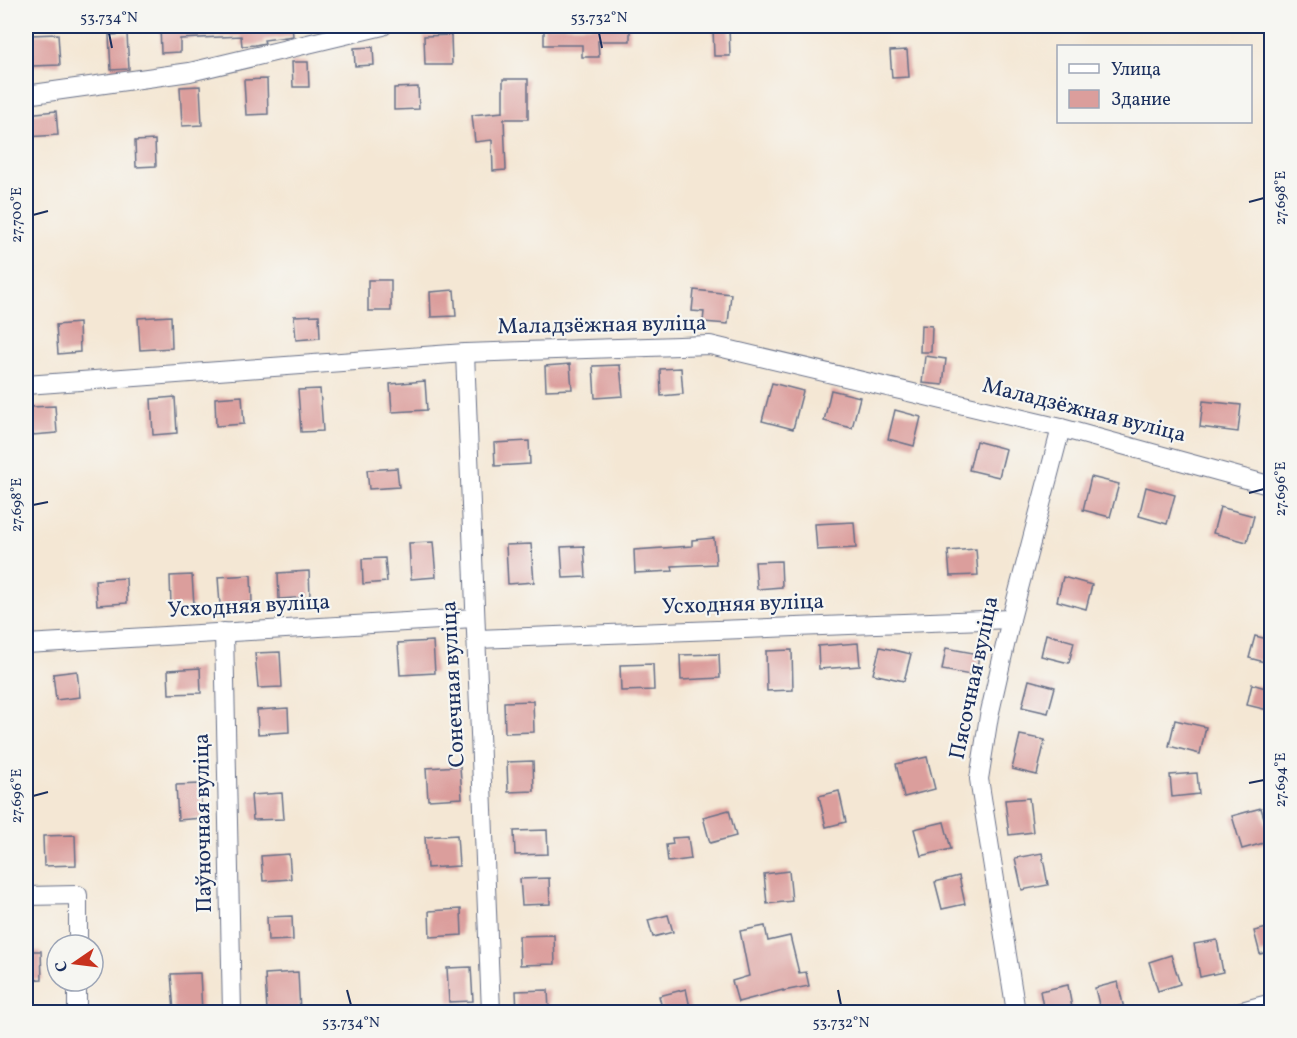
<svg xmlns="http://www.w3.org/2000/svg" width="1297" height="1038" viewBox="0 0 1297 1038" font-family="Vollkorn,serif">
<rect width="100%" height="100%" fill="#f6f6f2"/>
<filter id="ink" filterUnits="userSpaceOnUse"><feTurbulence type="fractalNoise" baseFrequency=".0167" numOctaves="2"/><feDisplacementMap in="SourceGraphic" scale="12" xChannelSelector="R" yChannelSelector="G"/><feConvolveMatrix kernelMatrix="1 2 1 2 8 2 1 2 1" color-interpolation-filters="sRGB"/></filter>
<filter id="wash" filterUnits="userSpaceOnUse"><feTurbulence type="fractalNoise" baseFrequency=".008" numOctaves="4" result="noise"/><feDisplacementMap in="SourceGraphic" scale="24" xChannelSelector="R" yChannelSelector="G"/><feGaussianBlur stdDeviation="1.35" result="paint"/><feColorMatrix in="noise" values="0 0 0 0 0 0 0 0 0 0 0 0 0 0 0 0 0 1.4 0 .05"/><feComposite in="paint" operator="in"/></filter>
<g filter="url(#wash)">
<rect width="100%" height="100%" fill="#f4e7d4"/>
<g id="blocks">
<g fill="#db9e9c">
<path d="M160,26H292L293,36L264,40L265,43L255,45L242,46L241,36L180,39V52L161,53Z"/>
<path d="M544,26H630V41H598L599,57H582V45H544Z"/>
<path d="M729,27L730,56H714L713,28Z"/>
<path d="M58,34L60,65L32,66L30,35Z"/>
<path d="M127,34L129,69L111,70L109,35Z"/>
<path d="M451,35L452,65H425L424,36Z"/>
<path d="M373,47L374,65L355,66L354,48Z"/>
<path d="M907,50L909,77L892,78L890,51Z"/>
<path d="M292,62H308L309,87H293Z"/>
<path d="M267,79L268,114L246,115L244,80Z"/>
<path d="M503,79H528V119H504L506,170L493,171L492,140L475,142L472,115L503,112Z"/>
<path d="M200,86L202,125L182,126L180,87Z"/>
<path d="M418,87L419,109L394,110V88Z"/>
<path d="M56,111L58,135L26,137V114Z"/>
<path d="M155,140L156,166L136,167L135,141Z"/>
<rect x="368" y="280" width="23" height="31"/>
<path d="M454,290L456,316L431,317L430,292Z"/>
<path d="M694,290L731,294L728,324L703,322L704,312L692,311Z"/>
<path d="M319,315L320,338L296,340L294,316Z"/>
<path d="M171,316L172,348L140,350L138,318Z"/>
<path d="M79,323L80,352L58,354L56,325Z"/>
<path d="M921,325L932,326L931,352H920Z"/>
<path d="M925,356L946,359L943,385L922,383Z"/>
<path d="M570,364L572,389L546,390L545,366Z"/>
<path d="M620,365L623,396L595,398L593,366Z"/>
<path d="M681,368L683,394L661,396L660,369Z"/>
<path d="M425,381L427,410L392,412L390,384Z"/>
<path d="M772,383L803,391L793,429L762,421Z"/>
<path d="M320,389L323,431L301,432L298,390Z"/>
<path d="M831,390L860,397L852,428L824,421Z"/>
<path d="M242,396L244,424L216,426L215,398Z"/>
<path d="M175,397L177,433L153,435L151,399Z"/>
<path d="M1203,401L1241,405L1238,432L1200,427Z"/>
<path d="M55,406L57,433L32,435L30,407Z"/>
<path d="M895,410L921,417L914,446L888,439Z"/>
<path d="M529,441L530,464L495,466L494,443Z"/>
<path d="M976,441L1006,449L999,477L969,470Z"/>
<path d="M397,468L399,487L369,489L367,470Z"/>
<path d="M1091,477L1119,484L1110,517L1083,510Z"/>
<path d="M1146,487L1175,495L1167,524L1139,516Z"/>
<path d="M1220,507L1254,516L1247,542L1213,533Z"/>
<path d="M854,522L856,548L817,550L815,524Z"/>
<path d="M714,538L716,564L672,566L673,571L635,573L634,550L692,546V540Z"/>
<path d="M433,542L436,577L411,579L409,543Z"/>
<path d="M531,544L534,582L508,584L506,545Z"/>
<path d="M584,546L586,577L563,578L561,547Z"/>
<path d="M976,549L978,575L950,576L948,551Z"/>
<path d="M385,558L387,582L363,584L362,559Z"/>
<path d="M781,561L782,587L757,589L755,562Z"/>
<path d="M309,571L310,597L279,599L278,573Z"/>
<path d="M192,575L194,605L171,606L170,576Z"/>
<path d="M251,575L252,602L220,605L218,577Z"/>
<path d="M1063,577L1092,585L1086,609L1057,601Z"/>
<path d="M126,578L127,603L97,605L95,580Z"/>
<path d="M1046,634L1074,642L1069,663L1041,656Z"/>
<path d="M1255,636L1272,640V664L1249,658Z"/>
<path d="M433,641L435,673L400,675L398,643Z"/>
<path d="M858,643L860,666L819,669L818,646Z"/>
<path d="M880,647L911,654L904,681L873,674Z"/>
<path d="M946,648L979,654L976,676L942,670Z"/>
<path d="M792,650L793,690L767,691L766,651Z"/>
<path d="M280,652L282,687L258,688L255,653Z"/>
<path d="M719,654L720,678L681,680L680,655Z"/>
<path d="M653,664L654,690L621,691L620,665Z"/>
<path d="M200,668L201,693L169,694L168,670Z"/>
<path d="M77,671L80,697L56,700L53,674Z"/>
<path d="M1029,680L1055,687L1048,713L1022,707Z"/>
<path d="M1252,684L1272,690V711L1247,705Z"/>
<path d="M533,701L534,732L505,733L504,702Z"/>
<path d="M288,708L289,732L258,734L257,710Z"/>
<path d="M1175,720L1206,727L1200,754L1169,746Z"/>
<path d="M1020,735L1045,740L1037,775L1012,769Z"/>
<path d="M927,757L935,789L904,797L896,764Z"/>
<path d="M533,761L534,791L508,792L507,762Z"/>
<path d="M460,766L462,798L428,800L426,768Z"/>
<path d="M1197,773L1199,794L1172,797L1170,775Z"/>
<path d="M200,784L202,818L178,820L176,785Z"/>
<path d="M839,791L846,822L826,827L819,796Z"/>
<path d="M282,793L284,819L253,820L251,795Z"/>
<path d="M1029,798L1033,832L1009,835L1005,800Z"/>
<path d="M1261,808L1271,841L1242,849L1232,816Z"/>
<path d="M729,810L736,836L710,843L703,817Z"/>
<path d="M944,822L951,849L921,856L914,829Z"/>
<path d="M547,830L548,854L515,855L514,831Z"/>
<path d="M75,835L76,865L44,866L43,836Z"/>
<path d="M457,835L459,866L427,868L425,837Z"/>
<path d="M688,837L691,859L668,862L666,845L673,844L672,838Z"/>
<path d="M1042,853L1048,885L1022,890L1015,858Z"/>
<path d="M289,854L291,879L263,881L261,856Z"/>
<path d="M789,871L792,901L767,904L764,874Z"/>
<path d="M959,876L965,904L942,909L935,882Z"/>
<path d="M549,878L550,904L522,905L520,879Z"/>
<path d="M461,909L462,935L430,937L429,911Z"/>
<path d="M668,915L673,932L653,937L648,920Z"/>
<path d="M292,916L293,940L268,941L267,917Z"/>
<path d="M765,926L768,941L790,936L799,973L806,972L809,986L783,991V990L738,1002L732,981L749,976L740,931Z"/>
<path d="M1272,927V951L1260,954L1254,931Z"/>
<path d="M554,935L555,964L520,965L519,936Z"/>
<path d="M1217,940L1223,972L1200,977L1194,944Z"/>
<path d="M26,951H41L42,979L26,980Z"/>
<path d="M1171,955L1180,984L1158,991L1149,962Z"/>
<path d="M471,967L473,1001L449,1002L447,968Z"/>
<path d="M298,972L300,1012H267L265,974Z"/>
<path d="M200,973L202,1012H174L171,974Z"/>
<path d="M1118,982L1124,1009L1114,1011L1112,1006L1100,1009L1095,988Z"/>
<path d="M1068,985L1072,1008L1044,1012L1040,991Z"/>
<path d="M686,989L691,1012H663L659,996Z"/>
<path d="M548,990L549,1012H517L516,991Z"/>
</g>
</g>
</g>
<g filter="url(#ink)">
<use href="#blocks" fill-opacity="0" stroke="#676f87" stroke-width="1.5"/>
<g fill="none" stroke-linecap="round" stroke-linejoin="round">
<defs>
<g id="minor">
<path d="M26,95L190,72L383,26"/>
<path d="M465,353L491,1012"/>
<path d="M26,385L465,353L710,345L1061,428L1272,486"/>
<path d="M224,632L232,1012"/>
<path d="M477,639L1011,619"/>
<path d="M26,644L474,618"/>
<path d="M26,896L78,895V945"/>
<path d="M77,1012V981"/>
<path d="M1016,1012L979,779L989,716L1011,619L1061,428"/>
<path d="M1238,1012L1272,1003"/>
</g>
</defs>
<use href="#minor" stroke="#676f87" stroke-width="20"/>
<use href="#minor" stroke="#fff" stroke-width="18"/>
</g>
</g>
<path fill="none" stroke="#1b2f5e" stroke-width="2" d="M109,33L112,48M599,33L602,48M1249,202L1264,198M33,215L48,211M1249,493L1264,489M33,505L48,502M1249,783L1264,780M33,796L48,792M347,990L351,1005M838,990L841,1005"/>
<g text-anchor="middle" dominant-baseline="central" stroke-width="4.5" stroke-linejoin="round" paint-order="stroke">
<g font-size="22" fill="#1b2f5e" stroke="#f6f6f2">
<text transform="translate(602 326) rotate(-1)">Маладзёжная вуліца</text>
<text transform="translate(1084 411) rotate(14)">Маладзёжная вуліца</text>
<text transform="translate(743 605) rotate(-2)">Усходняя вуліца</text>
<text transform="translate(249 607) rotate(-3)">Усходняя вуліца</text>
<text transform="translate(975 678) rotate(-78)">Пясочная вуліца</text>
<text transform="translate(454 684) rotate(-93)">Сонечная вуліца</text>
<text transform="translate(204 823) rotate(-91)">Паўночная вуліца</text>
</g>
</g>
<rect width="1297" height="1038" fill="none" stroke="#f6f6f2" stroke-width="66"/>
<rect x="1057" y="45" width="195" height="78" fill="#f6f6f2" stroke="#9ea6b7" stroke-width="1.5"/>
<rect x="1069" y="64" width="30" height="9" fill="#ffffff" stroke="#9ea6b7" stroke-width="1.5"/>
<text x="1111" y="75" font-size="18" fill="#1b2f5e">Улица</text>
<rect x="1069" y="90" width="30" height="18" fill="#db9e9c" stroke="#9ea6b7" stroke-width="1.5"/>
<text x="1111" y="105" font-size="18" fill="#1b2f5e">Здание</text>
<g transform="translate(75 963) rotate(256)"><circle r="28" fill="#f6f6f2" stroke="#9ea6b7" stroke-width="1.5"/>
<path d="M0-4.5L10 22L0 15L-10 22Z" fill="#c8321e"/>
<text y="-9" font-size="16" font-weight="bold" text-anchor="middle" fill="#1b2f5e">С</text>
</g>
<rect x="33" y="33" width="1231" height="972" fill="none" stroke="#1b2f5e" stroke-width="2"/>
<g font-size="15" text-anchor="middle" fill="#1b2f5e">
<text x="109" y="22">53.734°N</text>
<text x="599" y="22">53.732°N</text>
<text transform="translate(1280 198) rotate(-90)" y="5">27.698°E</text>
<text transform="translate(16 215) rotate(-90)" y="5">27.700°E</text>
<text transform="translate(1280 489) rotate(-90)" y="5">27.696°E</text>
<text transform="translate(16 505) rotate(-90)" y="5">27.698°E</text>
<text transform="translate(1280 780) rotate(-90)" y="5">27.694°E</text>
<text transform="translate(16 796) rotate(-90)" y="5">27.696°E</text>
<text x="351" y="1027">53.734°N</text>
<text x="841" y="1027">53.732°N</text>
</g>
</svg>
